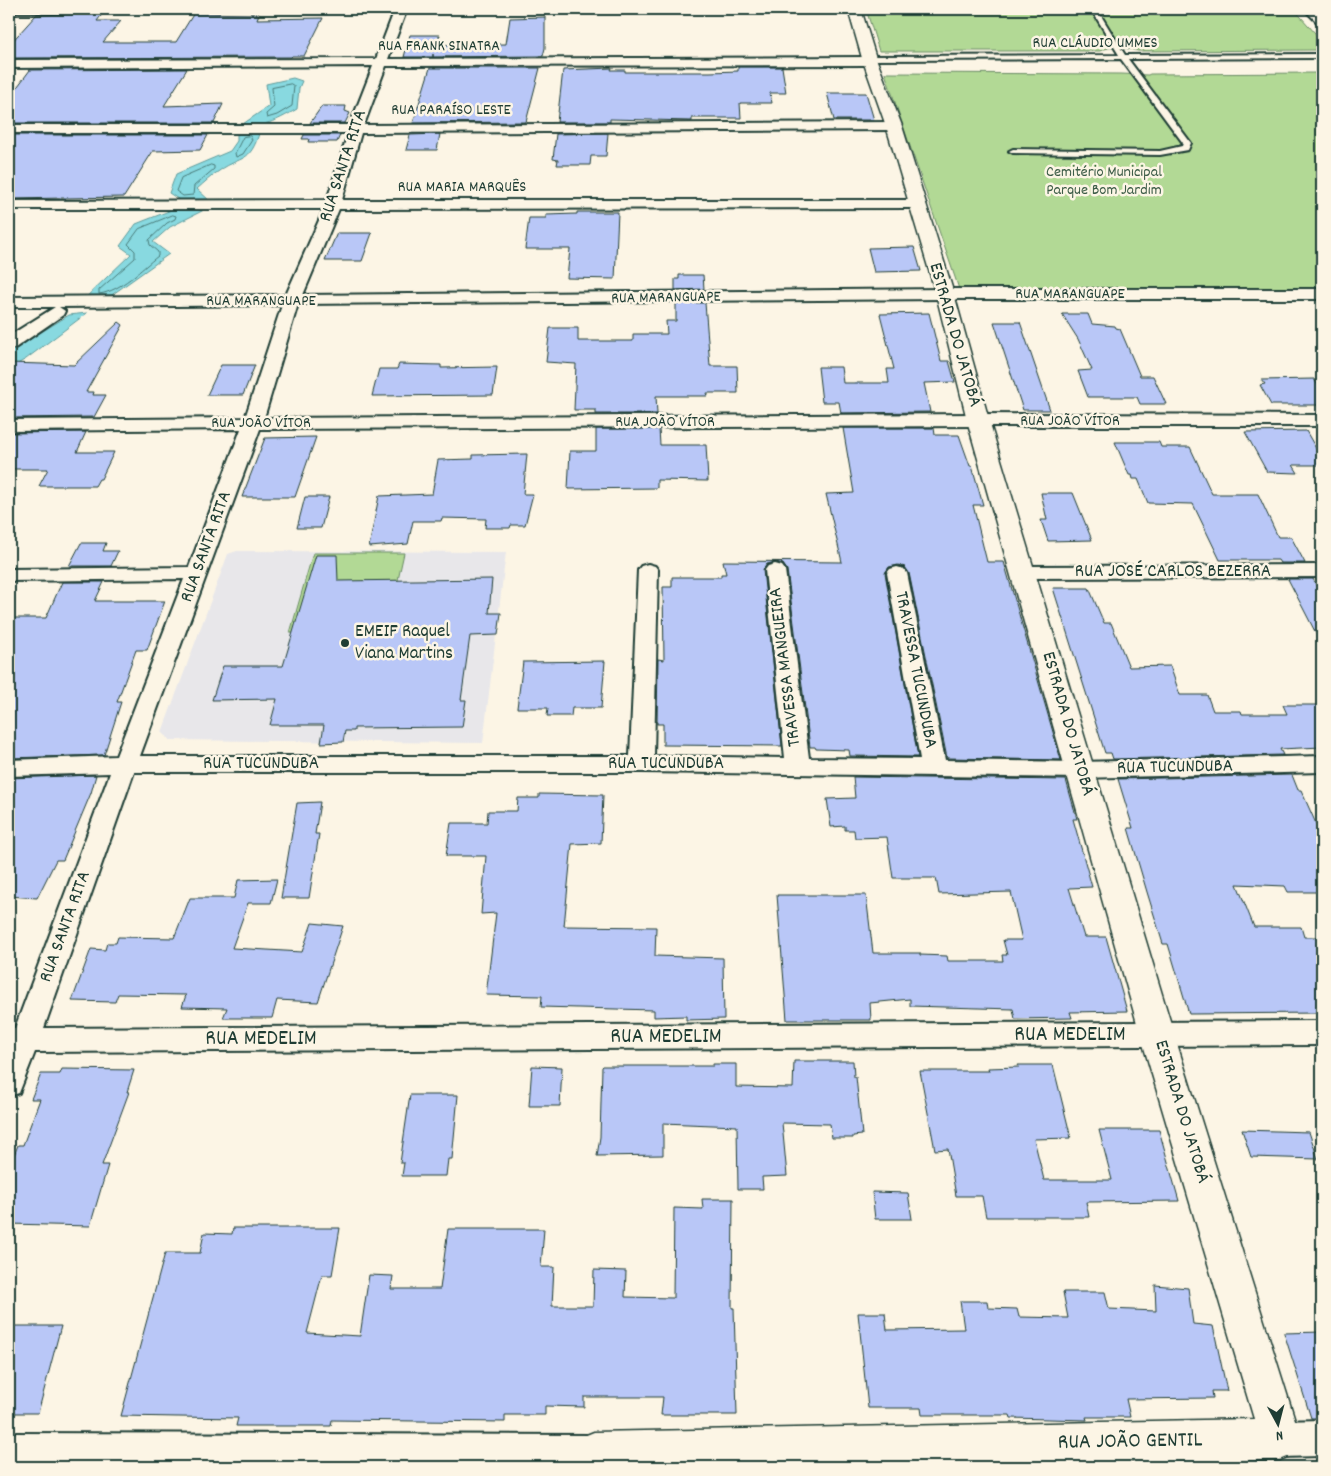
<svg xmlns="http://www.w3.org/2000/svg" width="1331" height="1476" viewBox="0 0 1331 1476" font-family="Dekko,sans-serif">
<rect width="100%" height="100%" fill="#fcf5e5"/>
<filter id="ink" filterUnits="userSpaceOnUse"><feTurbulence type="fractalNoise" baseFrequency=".02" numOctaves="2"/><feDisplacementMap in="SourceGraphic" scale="10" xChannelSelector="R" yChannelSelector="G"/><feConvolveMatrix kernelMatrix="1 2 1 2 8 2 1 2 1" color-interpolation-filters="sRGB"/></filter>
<g filter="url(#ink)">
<path fill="#e8e7ea" d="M237,551L506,552L483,743L170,740L162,732L228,554Z"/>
<g fill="#b2d995" stroke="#688b64">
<path d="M866,9H1294L1322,41V50L1138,51C1127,48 1110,45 1100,51H879Z"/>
<path d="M885,73L1121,74L1148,75L1150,74L1322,73V288L959,289Z"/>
<path d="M313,553H404L386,634L290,633Z"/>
</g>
<g fill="#88d9e0" stroke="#5e9b9b">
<path d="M293,78L302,81L299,88L297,109C273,123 267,125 240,126L269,106L266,84Z"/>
<path d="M237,131H260C249,165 243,154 219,171C211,176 204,183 197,189L210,201H181L169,193L176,174L230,151L237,141Z"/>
<path d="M179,207H210L170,227L153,242L169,254L106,299L83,300L131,254L120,246L136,224Z"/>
<path d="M87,313L26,359L9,369V352L69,315Z"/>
</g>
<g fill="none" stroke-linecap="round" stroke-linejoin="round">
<g stroke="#497b79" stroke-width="1">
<path d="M291,84L294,86L292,106L277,115L267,118L266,114L274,107L272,88Z"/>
<path d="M250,136L252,140L243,154L236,157L235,153L243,137Z"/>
<path d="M211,165L214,166V169L194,186L193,195L183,196L176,191L181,178Z"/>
<path d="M173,215L176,216L175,219L167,223L149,240L150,245L158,252V256C141,269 121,291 99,294V290L135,258V251L128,244L139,229Z"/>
</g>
</g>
<g fill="#b9c7f7" stroke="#1f3d34">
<path d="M103,13L97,21H121L103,42H176L194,13L259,14L257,19L323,18L304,56H292L291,57L9,58V45L36,15Z"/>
<path d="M545,17V48L543,56L433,57V54V57H404L410,35H440L436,45L506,44L510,18Z"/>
<path d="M738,67H782L786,93H770L772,103H740L741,118H692V121L610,119V122H557L563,70L612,68L611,70H625V72H710L738,71Z"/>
<path d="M430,68H540L526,122L413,123Z"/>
<path d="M187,69L164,106L223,104L214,123H9V98L30,70Z"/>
<path d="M827,93H866L874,120H834Z"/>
<path d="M322,106H346L345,111L350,113L345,123H310Z"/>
<path d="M608,133L606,156H591L590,165H557L558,160L553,159L556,134Z"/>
<path d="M440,134L437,150H406L410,135Z"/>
<path d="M9,135H208L200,150L153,151L124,197L9,199Z"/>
<path d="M304,135H340L337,142H308L309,139H302Z"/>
<path d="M577,212H618L615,279L567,278L570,249H525L529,218H546V215L577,214Z"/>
<path d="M337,233H372L362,261H325Z"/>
<path d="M914,247L921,271L874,272L868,248Z"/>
<path d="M679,275H703L704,289L675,290V279H679Z"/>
<path d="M676,303H705L710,366H737L738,393H707L708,396H656L657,414H596V410H574L576,364L546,362L550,328H578V341H633V334H667L666,321H676Z"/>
<path d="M929,313L941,361H949L955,382L924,383L930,412L841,413L839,402H822L818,367H841L843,383H889L887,369H894L880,314Z"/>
<path d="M1062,314H1088L1092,324L1115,326L1116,328L1120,329L1140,376H1153L1166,404H1140L1137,397H1088L1078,371L1092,370L1078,339Z"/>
<path d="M119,322L123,325L86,392H94L93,395H106L94,417L9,418V363L74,365Z"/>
<path d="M994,322H1020L1050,410H1023Z"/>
<path d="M399,364L441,365V368L497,367L493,395L372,396L379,369H397Z"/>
<path d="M221,365H255L243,395H207Z"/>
<path d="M1314,379L1322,392V405H1271L1260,385L1265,384L1262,380Z"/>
<path d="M843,428H934L935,435H959L970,466H972L983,505H973L987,562H1004L1061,760L947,758L909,573L905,567L898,565L889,567L885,573L918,757L850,756L849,750L816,749L815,747H810L787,570L783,564L776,562L767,564L763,570L782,746L663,745V724H657L658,659L664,660L663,587H672V577H721V574H726L723,561L842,562L826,494L854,493Z"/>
<path d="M596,429H659L660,445H706L708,481L657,480V488L568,489L570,451H596Z"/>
<path d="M1306,431L1322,459V465H1293L1298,473L1267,472L1245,432Z"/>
<path d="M86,432L77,452H114L101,479H99L95,486H39L48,469H9V433Z"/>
<path d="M316,437L295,497H242L265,438Z"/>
<path d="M1115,442H1159L1161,447H1190L1212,494H1258L1278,537H1291L1305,563H1280L1278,560H1220L1193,504L1148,503L1138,479H1133L1132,475H1129Z"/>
<path d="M527,454L523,494H533L525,525H511L510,528H485L486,519L442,518L441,521H413L408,544L369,547L379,496L432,494L438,460L473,459V455Z"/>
<path d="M1041,493H1073L1092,540L1048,541L1041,520H1047Z"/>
<path d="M305,497H329L321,528H297Z"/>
<path d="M81,543H106L103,551H118L111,566H69Z"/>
<path d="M316,555H337L338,581L492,579L489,613H501L498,635L470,636L461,700H466L462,727L354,728V731H345L343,742L321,743L324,725H270L277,699L212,700L223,666H283Z"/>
<path d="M1288,579H1313L1317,586H1322V645Z"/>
<path d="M62,582H104L95,601H165L147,650H136L117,702H121L104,755L9,758V618H46Z"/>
<path d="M1053,588H1089L1104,623H1111L1129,667L1170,666L1180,695H1207L1213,711H1241L1242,714H1287L1283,705H1322V747L1280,749L1283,755L1113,759L1111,753H1105Z"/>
<path d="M605,661L601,708H572L571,716H547L548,708H517L523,662Z"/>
<path d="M96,775L91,793L63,860H56L37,898L9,896V778Z"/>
<path d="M1292,775L1298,790H1301L1322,837V892H1288L1285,886L1237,884L1254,927H1301L1304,937H1322V1013L1189,1014L1168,944H1163L1147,892L1128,828H1133L1118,779Z"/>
<path d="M853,777L1066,780L1077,819H1073L1092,887L1069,888L1084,937H1106L1127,1011L1070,1012L1072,1018L1015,1019L1013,1009L910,1006V999L870,1003L871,1020H787L777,895H866L873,953H920V955L947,956L948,961H1003L1002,955H1007L1003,940H1022L1011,892L939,894L936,878H893L887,837L855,838L854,830H845V826L831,827L827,799L855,798Z"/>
<path d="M539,794L603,795L601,843L572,844L564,926L656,927L655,956L723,958L724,1019L686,1020V1016L654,1017V1010L541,1007L542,996L486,995L496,913L481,914L486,856H446L451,823H487L488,811H517L518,798H539Z"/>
<path d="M320,802L315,834H319L309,898H281L297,803Z"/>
<path d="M277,879L271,903H248L232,948L302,952L312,923L343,926L318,1002L277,1000L272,1018H223L227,1008L182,1007L186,995L118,994L115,1002L72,1001L91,949L105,950L107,943H116L118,937L174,938L190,898H234L238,880Z"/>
<path d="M794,1061H853L854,1077H856L862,1135L853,1136V1138H832L830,1124L782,1123L787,1176L762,1177L763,1189H738L737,1126L663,1123V1155L597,1156L600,1137L602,1067L603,1066H713V1064H736V1087L793,1088Z"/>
<path d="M1018,1065H1053L1071,1138L1034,1139L1044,1180H1112L1099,1130H1159L1179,1201L1086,1202L1089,1217H986L982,1196H956L948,1149L935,1150L920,1071H989L988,1068L1019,1067Z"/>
<path d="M532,1066L562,1067L560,1106H529Z"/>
<path d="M62,1069L134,1070L127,1092H129L102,1165H108L90,1226L9,1224V1168L18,1145H23L40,1099H31L41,1074H60Z"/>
<path d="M410,1095H458L452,1159H448L446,1176H402L404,1163H400Z"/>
<path d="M1242,1130L1309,1132L1318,1159L1251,1157Z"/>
<path d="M872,1192L908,1193L912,1219H875Z"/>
<path d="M702,1199H733L732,1308H734L737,1415H661L663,1397H584V1407L545,1406V1415H505V1422L332,1420L331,1426H236L238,1418L121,1416L165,1253H200L204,1233L232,1234L233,1228H340L332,1275H322L307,1333L360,1336L369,1275L393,1276L391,1289H440L448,1229H544L541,1267H554L552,1306H593L594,1270L626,1271L625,1297L673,1298L674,1208L703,1209Z"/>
<path d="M1155,1285L1188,1288L1193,1324L1213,1326L1227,1391H1212L1213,1398L1126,1399L1130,1417H1086L1087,1420L1011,1418L1010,1415H922L921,1408H868L858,1313H885L887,1330L964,1329L960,1301H987L988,1308L1017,1309L1019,1317L1068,1318L1063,1292H1105L1109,1309L1156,1311Z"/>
<path d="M9,1326H61L38,1413H9Z"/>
<path d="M1322,1332V1418H1311L1284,1333Z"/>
</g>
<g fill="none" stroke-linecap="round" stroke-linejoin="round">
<defs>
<path id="service" d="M1091,9H1097L1125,55L1322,54V58L1128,59L1191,143L1188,150L1160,155L1013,153L1009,151L1013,149L1160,151L1182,146L1183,143L1121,59L869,60L866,58L869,56L1119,55Z"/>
<g id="minor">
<path d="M9,9H92L86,12H9Z"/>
<path d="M395,9H407L388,59L870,57L876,61L870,65L386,66L364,125L894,122L901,126L894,130L361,133L342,200H916L921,201L923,204L921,207L916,208L339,209L303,295L945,289H1322V299H945L298,304L264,418L978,414L1322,415V426H978L260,429L140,756H630L638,570L641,566L648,564L655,566L658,570L654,756L785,758L765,570L768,566L775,564L782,566L785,570L809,758L920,759L887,573L890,569L897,567L904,569L907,573L945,760L1080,762L1322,756V772L1080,778L642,772H134L44,1028L1322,1021V1045L35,1052L19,1093L9,1096V1028H15L110,773L9,776V760L116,756L184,579L9,581V569L189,567L241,429L9,431V420L245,418L282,305L59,307L65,311L63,315L15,348L9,349V336L55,307H9V297L286,295L324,209H9V201L327,200L348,133H9V125H350L373,66L9,68V60L376,59Z"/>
<path d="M1304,9H1316L1322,15V24L1318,23Z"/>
<path d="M1322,565V577L1023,578L1016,576L1013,572L1016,568L1023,566Z"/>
<path d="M1322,1420V1456L1280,1457L1267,1452L1262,1439L1267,1426L1280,1421Z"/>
<path d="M9,1433L594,1435L607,1440L612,1453L607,1466L603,1467H9Z"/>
</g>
<path id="tertiary" d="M848,9H861L876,58L902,126L954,294L989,420L1174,1034L1301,1439L1295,1454L1280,1460L907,1467H571L573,1453L579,1438L594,1432L1254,1419L1140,1034L967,420L936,294L886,126L862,58Z"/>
</defs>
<use href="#service" stroke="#1f3d34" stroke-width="4"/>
<use href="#minor" stroke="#1f3d34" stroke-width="4"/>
<use href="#tertiary" stroke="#1f3d34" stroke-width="3"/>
<use href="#service" fill="#fcf5e5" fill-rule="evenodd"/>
<use href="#minor" fill="#fcf5e5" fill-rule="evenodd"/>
<use href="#tertiary" fill="#fcf5e5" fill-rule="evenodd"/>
</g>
</g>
<circle fill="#1f3d34" stroke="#fcf5e5" stroke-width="2" cx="345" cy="643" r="5"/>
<g text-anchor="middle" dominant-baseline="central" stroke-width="5" stroke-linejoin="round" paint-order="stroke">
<g font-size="16" fill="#1f3d34" stroke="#fcf5e5">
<text x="1095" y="43">RUA CLÁUDIO UMMES</text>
<text x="439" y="46">RUA FRANK SINATRA</text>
<text x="451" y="110">RUA PARAÍSO LESTE</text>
<text x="462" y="187">RUA MARIA MARQUÊS</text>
<text x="1070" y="294">RUA MARANGUAPE</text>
<text transform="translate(666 298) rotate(-1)">RUA MARANGUAPE</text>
<text x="261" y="301">RUA MARANGUAPE</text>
<text x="1070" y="421">RUA JOÃO VÍTOR</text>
<text x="665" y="422">RUA JOÃO VÍTOR</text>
<text x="261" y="423">RUA JOÃO VÍTOR</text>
</g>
<g font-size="16" fill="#3c5c47" stroke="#fcf5e5">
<text x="1104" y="172">Cemitério Municipal<tspan x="1104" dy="18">Parque Bom Jardim</tspan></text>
</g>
<g font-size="19" fill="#1f3d34" stroke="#fcf5e5">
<text transform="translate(344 166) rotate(-72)">RUA SANTA RITA</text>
<text transform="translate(954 335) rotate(74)">ESTRADA DO JATOBÁ</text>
<text transform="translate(207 547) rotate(-70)">RUA SANTA RITA</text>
<text x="1173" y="572">RUA JOSÉ CARLOS BEZERRA</text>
<text transform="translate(786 667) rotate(-97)">TRAVESSA MANGUEIRA</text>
<text transform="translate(915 670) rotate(79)">TRAVESSA TUCUNDUBA</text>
<text transform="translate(1067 724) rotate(74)">ESTRADA DO JATOBÁ</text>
<text x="261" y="764">RUA TUCUNDUBA</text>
<text x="666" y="764">RUA TUCUNDUBA</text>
<text transform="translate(1175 768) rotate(-1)">RUA TUCUNDUBA</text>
<text transform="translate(66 927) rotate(-70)">RUA SANTA RITA</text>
<text transform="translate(1181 1112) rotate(73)">ESTRADA DO JATOBÁ</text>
</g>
<g font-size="19" fill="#1f3d34" stroke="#fcf5e5" text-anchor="start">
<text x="355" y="632">EMEIF Raquel<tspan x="355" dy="22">Viana Martins</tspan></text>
</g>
<g font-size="22" fill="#1f3d34" stroke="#fcf5e5">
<text x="1070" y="1035">RUA MEDELIM</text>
<text x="666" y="1037">RUA MEDELIM</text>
<text x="261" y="1039">RUA MEDELIM</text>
<text transform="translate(1130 1442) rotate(-1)">RUA JOÃO GENTIL</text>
</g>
</g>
<rect width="1331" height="1476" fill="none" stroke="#fcf5e5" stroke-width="30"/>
<rect x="15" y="15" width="1301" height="1446" fill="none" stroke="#1f3d34" stroke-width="2" filter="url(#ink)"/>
<g transform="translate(1278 1424) rotate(173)" stroke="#fcf5e5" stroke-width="4" paint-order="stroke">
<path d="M0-4L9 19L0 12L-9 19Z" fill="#1f3d34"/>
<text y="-8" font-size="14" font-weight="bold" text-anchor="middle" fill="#1f3d34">N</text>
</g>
</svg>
